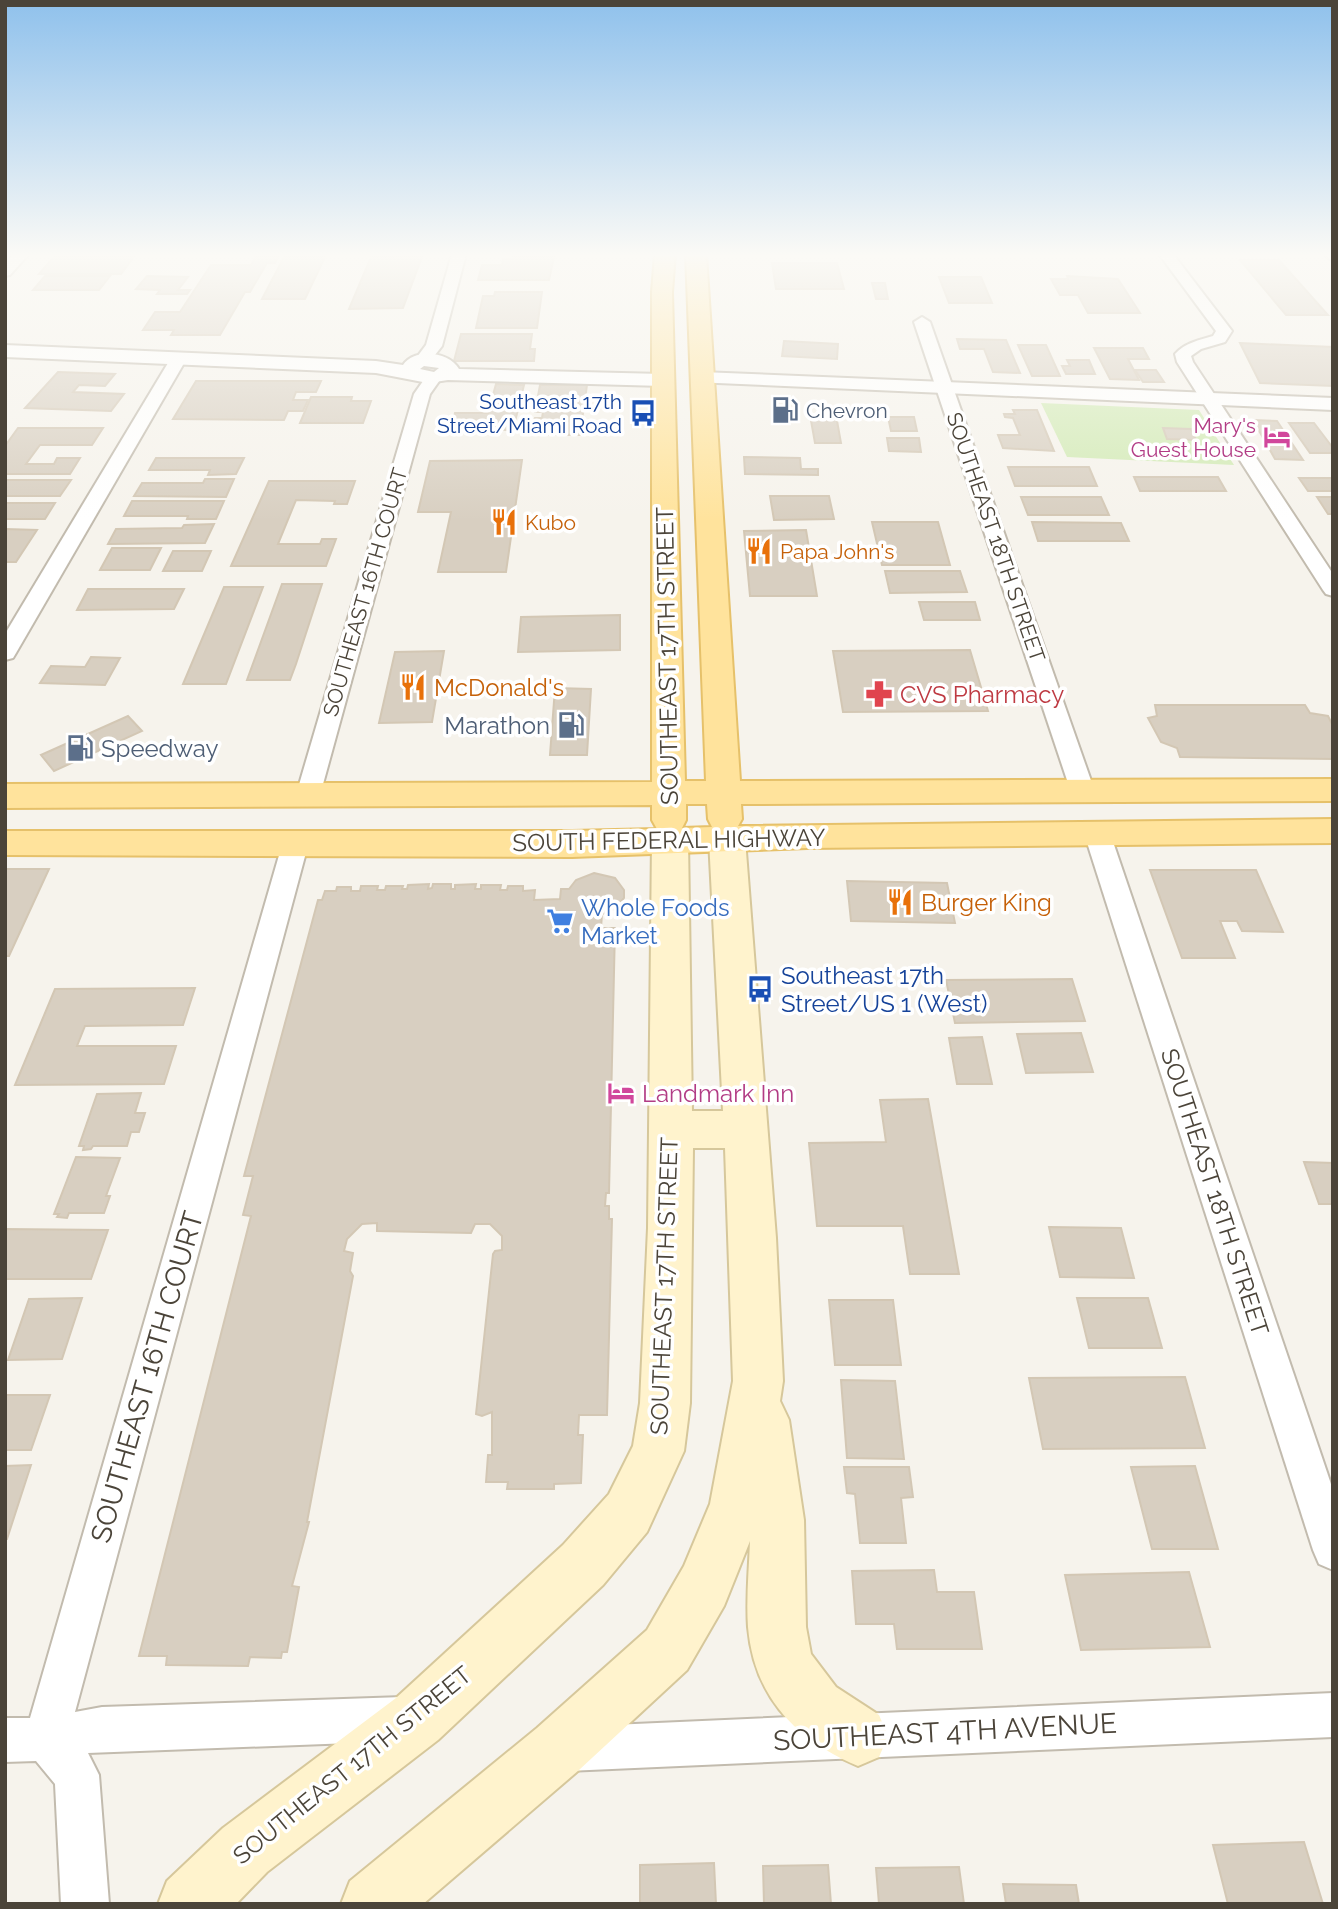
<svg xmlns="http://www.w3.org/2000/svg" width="1338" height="1909" viewBox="0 0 1338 1909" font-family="Raleway,sans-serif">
<rect width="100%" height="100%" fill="#f6f3ec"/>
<path fill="#d2eab5" d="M1041,403L1199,410L1234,465L1067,457Z"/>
<g fill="#d8cfc1" stroke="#d3c7b4" stroke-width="2">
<path d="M56,254H136L121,274H39Z"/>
<path d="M394,254H423L403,308L349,309L371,257H393Z"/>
<path d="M256,256H279L275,263H267L250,292H245L220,335H171L174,330H143L155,312H180L211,265H251Z"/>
<path d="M513,256L554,257L549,280H478L482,265H502L503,259H513Z"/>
<path d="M284,257H325L305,299H262Z"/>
<path d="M1240,260H1279L1328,315H1286Z"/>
<path d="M772,263H837L844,289H776Z"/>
<path d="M45,276H110L99,290H33Z"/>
<path d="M147,276L188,277L178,290H190L187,294H157L160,290L136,289Z"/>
<path d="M1067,276L1118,279L1140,313H1088L1078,295H1060L1051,279H1068Z"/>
<path d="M939,277H981L992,303H949Z"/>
<path d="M872,283H885L888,299H876Z"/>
<path d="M495,292H542L537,328H476L483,296H494Z"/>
<path d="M461,334H532L530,349H535L534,361H454Z"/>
<path d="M957,339L1006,340L1020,373L993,372L984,349H960Z"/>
<path d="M784,341L838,344L837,359L782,356Z"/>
<path d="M1240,343L1333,347V386L1260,383Z"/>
<path d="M1018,345H1046L1060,376H1032Z"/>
<path d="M1094,348H1143L1149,359H1128L1139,380L1110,379Z"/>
<path d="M1067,360H1089L1095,374H1066L1062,366H1070Z"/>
<path d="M1135,370H1156L1164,382H1143Z"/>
<path d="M58,372L115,374L105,386L79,385L73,392L124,394L111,411L25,408Z"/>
<path d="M196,381H321L316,392H296L293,400H308L303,411H288L284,420L173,419Z"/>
<path d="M496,384L524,385L513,430L451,429L455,413H488Z"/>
<path d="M540,385H587L580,435H539L541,424H533L535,418H542L543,412H535Z"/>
<path d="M311,397H352L351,401H371L363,423H300Z"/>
<path d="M1013,410H1037L1054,451L1003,448L998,435H1020L1013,418L1005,417L1004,414H1015Z"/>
<path d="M810,415H836L841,443H815Z"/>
<path d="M888,417H914L917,431H891Z"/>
<path d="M1253,420L1277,421L1303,460L1275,459Z"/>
<path d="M1289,423H1314L1333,448V453H1310Z"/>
<path d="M18,428H103L92,445H40L26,464H54L57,458H80L70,474H5V446Z"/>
<path d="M1163,428L1191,429L1196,440L1167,439Z"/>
<path d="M887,438H919L921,452L889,451Z"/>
<path d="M744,457L800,458L801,469H818V475L745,474Z"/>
<path d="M156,458H244L236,474L208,475L210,470H149Z"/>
<path d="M522,460L506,572H438L451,512H418L430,461Z"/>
<path d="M1008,467H1089L1097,486H1015Z"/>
<path d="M1134,477H1218L1226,491H1140Z"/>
<path d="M1299,478H1333V491H1308Z"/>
<path d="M205,479H234L226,497L134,496L142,483H203Z"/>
<path d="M5,480H71L60,496H5Z"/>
<path d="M269,481H355L347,504H334L335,501L296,500L278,544H320L322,539H336L326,566H231Z"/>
<path d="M770,496H829L834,519L774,520Z"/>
<path d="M1021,497H1101L1109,515H1028Z"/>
<path d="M1317,497H1333V514H1328Z"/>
<path d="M132,501H224L216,519H187L188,516H124Z"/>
<path d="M5,503H55L45,519H5Z"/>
<path d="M872,522H938L950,565H882Z"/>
<path d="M1032,522L1121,523L1129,541H1038Z"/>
<path d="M214,524L205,543L108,544L116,529L182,528L184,525Z"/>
<path d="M5,529L37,530L16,562H5Z"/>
<path d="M806,530L817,596H750L744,531Z"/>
<path d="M112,548H161L150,570H100Z"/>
<path d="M173,551H211L202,571H163Z"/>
<path d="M885,571H960L967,592L890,593Z"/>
<path d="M282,584H322L296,664L290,680H247Z"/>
<path d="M224,587H263L226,684H183Z"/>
<path d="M88,589H184L174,609L77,610Z"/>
<path d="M919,602H975L980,620H924Z"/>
<path d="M620,615V650L518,652L521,617Z"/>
<path d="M970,650L988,711L843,712L833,651Z"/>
<path d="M444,651L432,722L379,723L395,652Z"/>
<path d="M91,657L120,658L105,685L40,683L51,666L85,667Z"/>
<path d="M555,688L591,689L587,755H550Z"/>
<path d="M1155,705H1305L1310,713L1328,716L1333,726V759L1180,757L1177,748L1161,742L1148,718L1157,716Z"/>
<path d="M128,716L142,731L54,771L41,755Z"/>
<path d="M5,869H49L9,956H5Z"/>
<path d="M1150,870H1256L1283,932L1242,931L1237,921H1220L1235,958H1182Z"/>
<path d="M594,873L615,878L624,890V898L615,909L602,914L601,928H615L609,1193H606L605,1206H609V1219H612L607,1415H579L578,1435H583L581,1483L554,1484V1489H507L508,1482H486L488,1455H492V1412L482,1416L476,1414L493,1254L495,1251L502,1250V1236L490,1224H475L471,1233L377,1231V1223L362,1224L347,1239L344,1251L353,1253L350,1271L353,1276L307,1522H309L292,1586L299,1587L287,1652H282L281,1658L250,1657L248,1666L166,1665L167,1656H139L251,1216L243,1215L253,1176H244L318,900H322L325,891H336L337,887H351V891H360L361,886H378L377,890H385L386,886H403L402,889H407L408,885L429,884L428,889L432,888L433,884H451V889H455V885L476,884L475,889H481V885H501L500,890H507L508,886H523V891L535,890L534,900L560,899L561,889H569L576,880Z"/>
<path d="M847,881L947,883L955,923L851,921Z"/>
<path d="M1072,979L1085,1021L955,1023L946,980Z"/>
<path d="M195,988L183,1025L85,1026L77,1046H176L164,1084L15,1085L55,989Z"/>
<path d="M1081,1033L1093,1072L1026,1073L1017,1034Z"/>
<path d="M982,1037L992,1084H957L949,1038Z"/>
<path d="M141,1093L135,1113H145L139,1132H131L127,1146H93L91,1149L83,1150L84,1146H79L97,1094Z"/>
<path d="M928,1099L959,1274H910L903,1226H817L809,1143L886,1142L880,1100Z"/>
<path d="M76,1157L120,1158L106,1196H110L104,1213H69L67,1218L57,1217L59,1214H54Z"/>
<path d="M1304,1162L1333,1163V1204H1319Z"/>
<path d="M1049,1227L1121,1228L1134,1278L1060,1277Z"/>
<path d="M5,1229L108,1230L91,1279H5Z"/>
<path d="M82,1298L62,1359L8,1360L29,1299Z"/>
<path d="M1077,1298H1148L1162,1348H1089Z"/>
<path d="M829,1300H893L901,1365H835Z"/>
<path d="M1185,1377L1205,1448L1043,1449L1029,1378Z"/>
<path d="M841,1380L895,1381L904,1459L847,1458Z"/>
<path d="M5,1395H50L31,1450H5Z"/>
<path d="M31,1465L7,1539H5V1466Z"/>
<path d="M1195,1466L1218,1549H1152L1131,1467Z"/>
<path d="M844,1467H909L913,1497L901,1498L906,1543H860L855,1494L847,1493Z"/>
<path d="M934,1570L937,1592H974L982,1649H897L894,1624H856L852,1571Z"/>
<path d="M1189,1572L1210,1647L1081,1650L1065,1575Z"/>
<path d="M1304,1842L1323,1904H1228L1213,1845Z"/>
<path d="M714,1863L716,1904H640V1865Z"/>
<path d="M828,1865L831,1904H764L763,1866Z"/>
<path d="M959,1867L964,1904H879L876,1868Z"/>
<path d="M1003,1884L1076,1885L1079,1904H1006Z"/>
</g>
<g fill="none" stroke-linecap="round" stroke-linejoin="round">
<defs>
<g id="minor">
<path d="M14,254H29L10,275L5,276V263Z"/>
<path d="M452,254H466L442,346L428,364H416L414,361L426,345Z"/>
<path d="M1159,254H1173L1232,331L1225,342L1201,349L1191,356L1193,362L1333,574V596L1326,594L1323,590L1177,362L1175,354C1185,343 1199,340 1213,336L1216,331Z"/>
<path d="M1323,254H1333V261Z"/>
<path d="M922,317L930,322L1095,792L1092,798L1083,800L1074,798L1071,792L914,322Z"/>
<path d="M179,353L187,358L16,653L13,658L5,660V634L171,358Z"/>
<path d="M434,372L442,377L430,394L320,795L317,801L308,803L299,801L296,795L414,394L428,374Z"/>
<path d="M1097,824L1106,827L1110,833L1333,1490V1570L1319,1564L1313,1550L1084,833L1088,827Z"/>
<path d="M295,836L304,839L308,845L75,1712L102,1707L403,1697L418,1704L425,1719L418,1734L403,1741L88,1753L99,1775L109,1904H61L55,1784L36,1761L5,1762V1718H30L282,845L286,839Z"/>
<path d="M1333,1693V1737L567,1771L551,1765L545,1749L551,1733L567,1727Z"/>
</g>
<g id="tertiary">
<path d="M5,345L376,361L403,365C415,347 450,352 459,369L663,374L673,380L663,386L448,380L428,383L376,373L5,357ZM424,366L439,368L434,372L420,369Z"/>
<path d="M701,372L1333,398V410L694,382L691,378L694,374Z"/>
</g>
<path id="secondary" d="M727,827L739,830L745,839L776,1238L783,1381L780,1401L789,1420L804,1520L806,1627L811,1654L836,1687L879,1715L888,1736L879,1757L858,1766C796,1740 754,1697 748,1627C746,1599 749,1569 750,1541L724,1606L687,1670L579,1770L423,1904H341L350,1881L537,1728L647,1630L684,1566L710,1504L733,1381L725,1148H693L690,1403L684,1451L647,1532L603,1585L438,1740L267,1872L236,1904H158L167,1881L223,1828L396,1698L563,1545L609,1494L633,1446L640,1403L648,1228L652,840L658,831L670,828L682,831L688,840L692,1111H723L709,839L715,830Z"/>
<path id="primary" d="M655,254H675L672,292L685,781H706L686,254H706L740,781L1333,779V801L741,804L742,819L738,826L1333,819V843L807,848L572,857L5,855V831H572L657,829L652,820V805L5,808V784L652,782V292ZM686,804H707L708,819L712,827L682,828L686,820Z"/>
</defs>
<use href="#minor" stroke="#c2bbae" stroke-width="4"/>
<use href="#tertiary" stroke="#c2bbae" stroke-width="4"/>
<use href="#secondary" stroke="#d6c79b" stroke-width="4"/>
<use href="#primary" stroke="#e6c16a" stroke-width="4"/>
<use href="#minor" fill="#fff" fill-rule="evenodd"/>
<use href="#tertiary" fill="#fff" fill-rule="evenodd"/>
<use href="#secondary" fill="#fff3cd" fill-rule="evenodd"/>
<use href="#primary" fill="#ffe39c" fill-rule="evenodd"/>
</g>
<linearGradient id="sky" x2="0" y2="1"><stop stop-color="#8fc1ec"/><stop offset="0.49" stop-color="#fbfaf6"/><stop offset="1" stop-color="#fbfaf6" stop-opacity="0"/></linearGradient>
<rect width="1338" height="521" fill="url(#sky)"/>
<defs>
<symbol id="fuel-bare" viewBox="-9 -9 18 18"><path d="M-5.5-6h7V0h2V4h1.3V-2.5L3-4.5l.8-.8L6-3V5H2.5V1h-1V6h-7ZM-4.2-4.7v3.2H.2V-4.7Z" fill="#5c6f8a" stroke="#fff" stroke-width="2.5" paint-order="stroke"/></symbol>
<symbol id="bus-bare" viewBox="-9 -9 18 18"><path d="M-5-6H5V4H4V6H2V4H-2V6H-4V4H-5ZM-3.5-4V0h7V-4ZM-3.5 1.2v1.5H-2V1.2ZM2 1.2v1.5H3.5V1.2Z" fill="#1a4fb4" stroke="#fff" stroke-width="2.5" paint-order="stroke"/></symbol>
<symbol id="hotel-bare" viewBox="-9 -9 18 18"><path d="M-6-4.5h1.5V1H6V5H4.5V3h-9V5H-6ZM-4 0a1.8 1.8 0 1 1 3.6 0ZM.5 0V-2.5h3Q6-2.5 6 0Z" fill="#d1479c" stroke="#fff" stroke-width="2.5" paint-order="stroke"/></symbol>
<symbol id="restaurant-bare" viewBox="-9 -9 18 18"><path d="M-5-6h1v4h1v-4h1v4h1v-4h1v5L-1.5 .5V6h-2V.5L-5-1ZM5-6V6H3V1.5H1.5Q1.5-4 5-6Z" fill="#e8710a" stroke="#fff" stroke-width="2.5" paint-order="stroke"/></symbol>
<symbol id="pharmacy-bare" viewBox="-9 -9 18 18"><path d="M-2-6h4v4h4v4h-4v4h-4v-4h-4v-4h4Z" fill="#e0444e" stroke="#fff" stroke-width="2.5" paint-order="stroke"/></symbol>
<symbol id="supermarket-bare" viewBox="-9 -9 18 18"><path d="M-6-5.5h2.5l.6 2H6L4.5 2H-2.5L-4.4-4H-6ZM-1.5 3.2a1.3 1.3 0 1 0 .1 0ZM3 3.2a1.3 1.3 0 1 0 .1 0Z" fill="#3f7fe0" stroke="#fff" stroke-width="2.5" paint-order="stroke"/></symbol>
</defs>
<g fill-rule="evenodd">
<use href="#fuel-bare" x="766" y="391" width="38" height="38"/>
<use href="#bus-bare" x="624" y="394" width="38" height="38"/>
<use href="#hotel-bare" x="1258" y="418" width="38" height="38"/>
<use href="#restaurant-bare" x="485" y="503" width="38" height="38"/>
<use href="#restaurant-bare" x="740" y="532" width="38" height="38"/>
<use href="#restaurant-bare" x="394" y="668" width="38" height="38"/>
<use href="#pharmacy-bare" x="860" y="675" width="38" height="38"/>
<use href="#fuel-bare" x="552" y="706" width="38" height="38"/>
<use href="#fuel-bare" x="61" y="729" width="38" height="38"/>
<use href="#restaurant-bare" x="881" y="883" width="38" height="38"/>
<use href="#supermarket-bare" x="541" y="902" width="38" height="38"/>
<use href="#bus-bare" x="741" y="970" width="38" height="38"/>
<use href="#hotel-bare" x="602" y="1074" width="38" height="38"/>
</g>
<g text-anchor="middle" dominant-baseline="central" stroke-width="7" stroke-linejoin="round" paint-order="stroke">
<g font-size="21" fill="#164399" stroke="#fff" text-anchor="end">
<text x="622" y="401">Southeast 17th<tspan x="622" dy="24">Street/Miami Road</tspan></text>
</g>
<g font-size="21" fill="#4e5e75" stroke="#fff" text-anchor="start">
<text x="806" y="410">Chevron</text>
</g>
<g font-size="21" fill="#b23c85" stroke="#fff" text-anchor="end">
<text x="1256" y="425">Mary's<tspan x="1256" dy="24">Guest House</tspan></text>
</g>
<g font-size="21" fill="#c56008" stroke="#fff" text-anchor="start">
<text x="525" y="522">Kubo</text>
<text x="780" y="551">Papa John's</text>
</g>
<g font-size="21" fill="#4b4439" stroke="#fff">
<text transform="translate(996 537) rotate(71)">SOUTHEAST 18TH STREET</text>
<text transform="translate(365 592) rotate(-74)">SOUTHEAST 16TH COURT</text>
</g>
<g font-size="24" fill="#4b4439" stroke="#fff">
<text transform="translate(667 656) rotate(-91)">SOUTHEAST 17TH STREET</text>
<text transform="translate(669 840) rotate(-1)">SOUTH FEDERAL HIGHWAY</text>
<text transform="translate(1215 1192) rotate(72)">SOUTHEAST 18TH STREET</text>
<text transform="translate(664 1286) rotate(-88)">SOUTHEAST 17TH STREET</text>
<text transform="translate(352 1765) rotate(-39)">SOUTHEAST 17TH STREET</text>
</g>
<g font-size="24" fill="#c56008" stroke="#fff" text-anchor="start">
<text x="434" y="687">McDonald's</text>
<text x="921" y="902">Burger King</text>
</g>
<g font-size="24" fill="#be3a42" stroke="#fff" text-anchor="start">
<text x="900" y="694">CVS Pharmacy</text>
</g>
<g font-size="24" fill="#4e5e75" stroke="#fff" text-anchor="end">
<text x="550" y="725">Marathon</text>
<text x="101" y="748" text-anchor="start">Speedway</text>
</g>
<g font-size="24" fill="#366cbe" stroke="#fff" text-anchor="start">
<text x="581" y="907">Whole Foods<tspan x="581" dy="28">Market</tspan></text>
</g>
<g font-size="24" fill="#164399" stroke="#fff" text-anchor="start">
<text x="781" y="975">Southeast 17th<tspan x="781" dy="28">Street/US 1 (West)</tspan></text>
</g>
<g font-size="24" fill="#b23c85" stroke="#fff" text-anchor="start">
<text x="642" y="1093">Landmark Inn</text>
</g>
<g font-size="28" fill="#4b4439" stroke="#fff">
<text transform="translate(147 1377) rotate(-74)">SOUTHEAST 16TH COURT</text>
<text transform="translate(945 1732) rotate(-3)">SOUTHEAST 4TH AVENUE</text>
</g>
</g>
<rect width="1338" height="1909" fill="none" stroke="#4b4439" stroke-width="14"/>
</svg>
